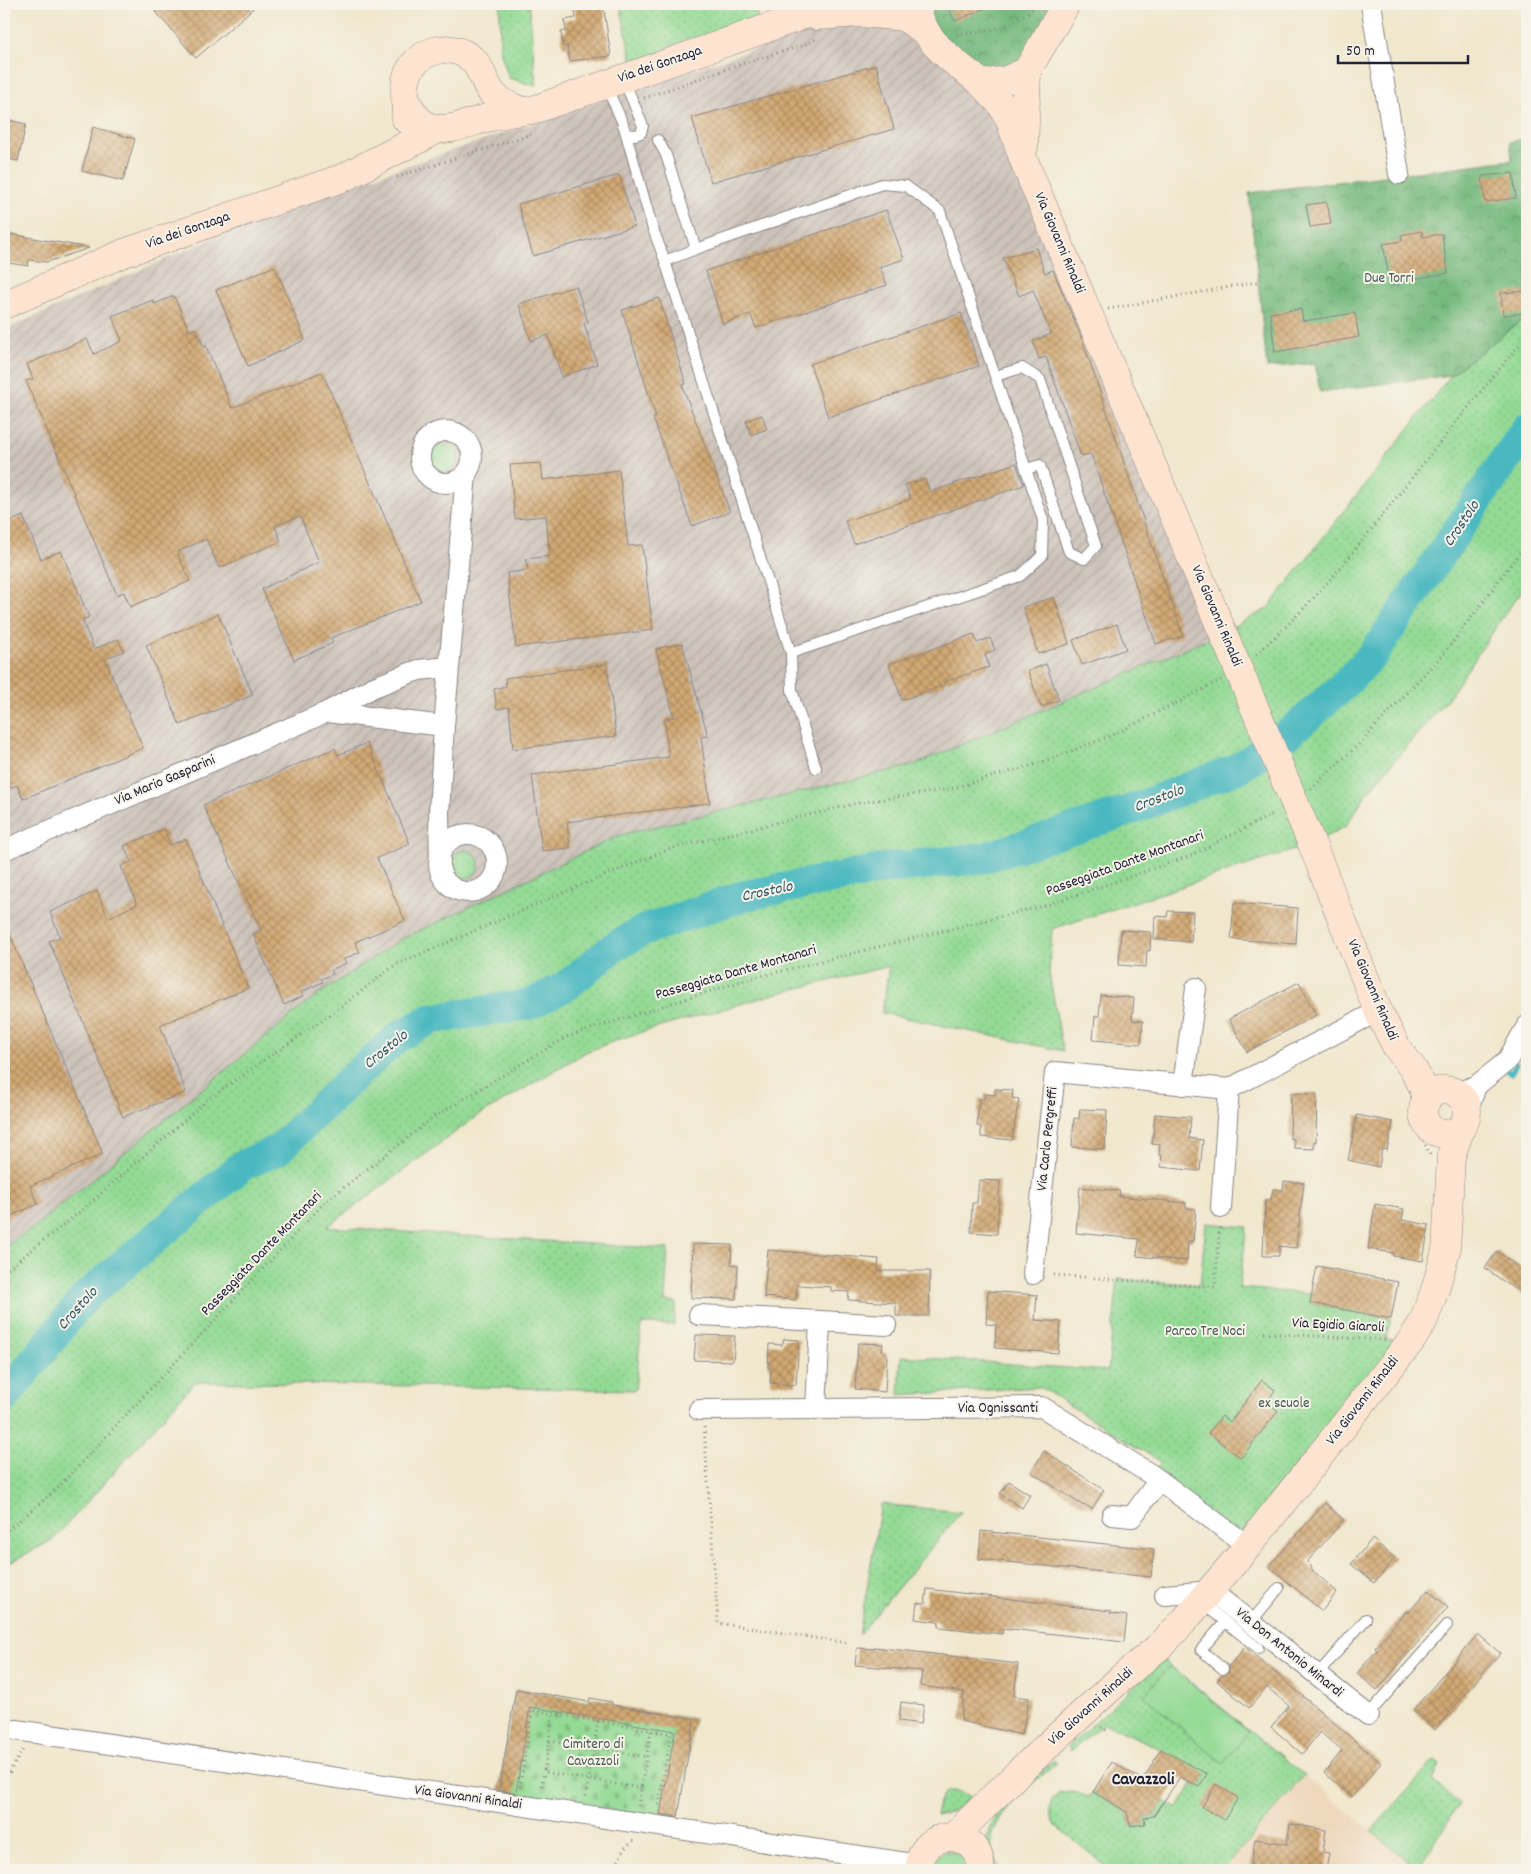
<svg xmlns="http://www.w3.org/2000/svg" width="1531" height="1874" viewBox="0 0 1531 1874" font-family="Dekko,sans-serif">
<defs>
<pattern id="industrial-furrows" width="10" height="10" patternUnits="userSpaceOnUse" patternTransform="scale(1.25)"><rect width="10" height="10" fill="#ccc2b9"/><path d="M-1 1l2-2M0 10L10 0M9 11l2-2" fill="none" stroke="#afa6a0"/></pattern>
<pattern id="green-dots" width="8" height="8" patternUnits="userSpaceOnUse" patternTransform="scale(1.25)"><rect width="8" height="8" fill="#93da94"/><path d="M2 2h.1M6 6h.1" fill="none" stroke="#7ebb80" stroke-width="1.8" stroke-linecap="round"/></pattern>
<pattern id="forest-crowns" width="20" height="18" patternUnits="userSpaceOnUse" patternTransform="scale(1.25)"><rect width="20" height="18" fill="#76ba7e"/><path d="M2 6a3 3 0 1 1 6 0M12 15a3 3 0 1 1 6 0" fill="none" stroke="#609768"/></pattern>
<pattern id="cemetery-stones" width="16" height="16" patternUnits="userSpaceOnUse" patternTransform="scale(1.25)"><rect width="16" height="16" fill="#93da94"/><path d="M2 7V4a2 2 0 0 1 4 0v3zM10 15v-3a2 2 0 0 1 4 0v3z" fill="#7ebb80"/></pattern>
<pattern id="building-cross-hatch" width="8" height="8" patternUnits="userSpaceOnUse" patternTransform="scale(1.25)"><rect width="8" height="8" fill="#d2a973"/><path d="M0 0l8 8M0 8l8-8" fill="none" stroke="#aa8960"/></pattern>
</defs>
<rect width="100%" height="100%" fill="#f7f3e8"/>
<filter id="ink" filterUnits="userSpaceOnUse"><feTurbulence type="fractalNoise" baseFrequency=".02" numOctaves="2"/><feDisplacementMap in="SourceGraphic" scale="10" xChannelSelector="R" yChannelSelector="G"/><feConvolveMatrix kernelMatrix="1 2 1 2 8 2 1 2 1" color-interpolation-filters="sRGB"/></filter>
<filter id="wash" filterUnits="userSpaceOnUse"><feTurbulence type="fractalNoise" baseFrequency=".0096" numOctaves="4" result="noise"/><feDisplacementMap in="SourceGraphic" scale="20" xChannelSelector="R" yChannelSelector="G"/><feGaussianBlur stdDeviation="1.12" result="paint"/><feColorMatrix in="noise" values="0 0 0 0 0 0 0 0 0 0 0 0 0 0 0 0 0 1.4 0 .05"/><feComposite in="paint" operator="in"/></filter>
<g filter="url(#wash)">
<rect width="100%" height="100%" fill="#f0e7cd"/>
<path fill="#eed7bb" d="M1304,1775L1419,1870H1223Z"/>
<path fill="url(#industrial-furrows)" d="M862,13L904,17L982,84L1211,638L914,765L620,835L4,1248V330L287,206Z"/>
<g fill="url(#green-dots)" stroke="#5a7e68">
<path d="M500,4H529L536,86L509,78L500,51Z"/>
<path d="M620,4H757V25L633,67Z"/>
<path d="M1527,316V584L1509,608L1448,698L1366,794L1346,826L1312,844L1052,929L1049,973L1063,1051L882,1013L889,966L775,994L622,1038L586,1052L473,1119L327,1227L668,1249L665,1302H676L674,1325L642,1324L635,1390L195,1382L54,1539L4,1566V1248L38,1224L313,998L400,940L620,835L914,765L1211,638L1267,609L1451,375Z"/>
<circle cx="445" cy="458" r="14"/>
<circle cx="465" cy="864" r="14"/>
<path d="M1206,1223L1247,1227L1239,1288L1312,1294L1310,1303L1391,1319L1386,1340L1411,1341L1248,1546L1152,1475L1161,1462L1040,1387L899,1395L901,1356L1108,1371L1118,1279L1200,1285Z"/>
<path d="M881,1504L961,1512L859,1635Z"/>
<path d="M1163,1660L1304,1775L1223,1870H1110L1054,1824C1048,1812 1048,1802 1058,1793L1071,1791L1089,1797L1093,1792L1127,1812L1130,1826L1144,1824V1818L1154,1816L1164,1801L1178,1808L1192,1784L1199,1787L1206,1775L1161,1749L1104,1723L1071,1751L1068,1747Z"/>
<path d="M1054,1760L1057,1763C1030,1786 967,1830 1002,1870H991L986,1862V1840L1000,1806Z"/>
<path d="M1435,1760L1440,1764L1433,1781L1459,1804L1418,1869L1371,1831Z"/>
<path d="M949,1791H957L970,1796C962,1807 950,1814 936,1816C938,1806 939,1795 949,1791Z"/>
<path d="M946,1851C961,1852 965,1856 967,1870H933C934,1859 937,1856 946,1851Z"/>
</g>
<g fill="url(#forest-crowns)" stroke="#4c6e5c">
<path d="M917,4H1066L1027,71L982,84Z"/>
<path d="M1527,138V316L1451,375L1320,392L1315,363L1267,368L1249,193L1512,160L1510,142Z"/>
</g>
<path fill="url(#cemetery-stones)" stroke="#5a7e68" d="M516,1689L589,1702L590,1698L612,1702V1706L694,1719L677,1821L499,1791Z"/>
<path fill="#93da94" stroke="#5a7e68" d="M1170,1666L1249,1731L1223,1764L1144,1696Z"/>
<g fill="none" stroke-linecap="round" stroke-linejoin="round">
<path stroke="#49b8c0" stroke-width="5" d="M1507,1071L1511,1073L1516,1064"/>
<path stroke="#49b8c0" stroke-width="31" d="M4,1398L86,1296L243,1165L278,1150L354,1076L398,1037L414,1028L431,1019L531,1004L566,986L614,947L644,930L743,896L888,868L984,858L1125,812L1239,768L1289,733L1340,689L1372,656L1527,428"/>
</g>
<g id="blocks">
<g fill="url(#building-cross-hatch)">
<path d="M149,4H258L196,58Z"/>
<path d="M574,4H603L611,56L570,61L567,46L563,47L561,32L566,31L564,20L576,18Z"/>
<path d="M946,4H995L955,21Z"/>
<path d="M876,65L894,129L711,182L692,118Z"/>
<path d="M4,119L26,124L18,161L4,158Z"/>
<path d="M93,127L135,139L123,181L82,171Z"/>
<path d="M1513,173L1516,198L1485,202L1482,176Z"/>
<path d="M619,175L635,226L533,256L518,204Z"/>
<path d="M1327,202L1331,224L1310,227L1306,205Z"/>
<path d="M886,210L904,259L880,267L887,285L756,328L750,314L723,324L706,271Z"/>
<path d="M1422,231L1423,237L1442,234L1448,273L1390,283L1383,244L1402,241L1401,235Z"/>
<path d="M4,233L56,242L89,248L47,262L29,260L28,266L9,263L10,257L4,256Z"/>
<path d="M1036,248L1045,273L1053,270L1082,339L1183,636L1156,644L1091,454L1081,456L1046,357L1039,359L1033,341L1051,334L1033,290L1019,296L1003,258Z"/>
<path d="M275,266L305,340L248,366L216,290Z"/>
<path d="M576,286L588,322L584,323L597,364L562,377L548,335L531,341L519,304Z"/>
<path d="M1527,291V313L1503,315L1501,293Z"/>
<path d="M174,296L189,331L196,328L204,347L206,346L232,408L322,372L421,601L331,638L333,643L294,660L262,589L319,562L300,516L275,526L281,541L219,568L206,539L177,552L190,581L130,607L124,592L117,595L26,381L33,379L27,364L87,339L94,354L122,341L112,316L153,300L154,304Z"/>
<path d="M659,298L686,384L682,385L730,512L692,526L653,418L656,417L622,310Z"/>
<path d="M1301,309L1303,321L1355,313L1359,337L1275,352L1270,313Z"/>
<path d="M961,313L979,366L828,417L810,364Z"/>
<path d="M762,415L767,429L751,435L746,421Z"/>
<path d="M541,463L543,480L619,470L628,546L642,545L653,630L516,647L507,573L528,570L526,559L550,556L546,516L515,519L510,465Z"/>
<path d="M1016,463L1024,485L854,544L845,521L911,499L905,485L925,479L930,492Z"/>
<path d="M23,516L41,559L61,551L89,617L82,620L94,649L118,639L124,651L105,659L143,748L23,799L17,785L4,791V524Z"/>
<path d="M1054,597L1069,644L1038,654L1023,607Z"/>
<path d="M218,614L253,695L180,725L146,645Z"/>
<path d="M1117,624L1126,649L1082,665L1073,640Z"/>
<path d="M974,634L977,643L990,638L995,650L985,654L989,667L944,682V685L902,700L889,664Z"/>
<path d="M682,643L708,736L701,737L710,803L567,822L570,848L542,851L532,775L669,757L664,719L674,717L656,649Z"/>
<path d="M607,664L616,736L513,749L509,707L497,709L494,689L506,686L505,678Z"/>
<path d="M1046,664L1059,700L1041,707L1028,671Z"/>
<path d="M367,743L410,844L377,858L405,921L355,942L360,952L344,959L346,963L331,970L333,974L321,979L323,982L301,992L303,996L284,1005L253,934L261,930L203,805L335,748L338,755Z"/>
<path d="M164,829L170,845L186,839L248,988L160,1025L186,1092L123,1117L49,941L60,937L50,912L97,891L108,918L137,904L121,866L131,862L124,846Z"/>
<path d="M1234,903L1298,908L1296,944L1231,939Z"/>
<path d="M1168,911L1193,912L1191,942L1154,939L1155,916L1167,917Z"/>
<path d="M4,921L103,1154L30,1186L38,1204L4,1219Z"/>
<path d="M1121,930L1151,932L1150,951L1147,950L1146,967L1119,965Z"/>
<path d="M1299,982L1316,1015L1247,1052L1229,1019Z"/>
<path d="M1101,995L1134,998L1132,1020L1143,1021L1141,1044L1093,1040L1095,1016H1099Z"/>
<path d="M995,1089L1013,1090L1012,1098L1019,1099L1012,1140L981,1137V1127L977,1126L979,1099H984L985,1094L995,1095Z"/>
<path d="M1291,1093L1317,1094L1316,1142L1314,1141V1149L1294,1148V1139L1290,1138Z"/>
<path d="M1080,1109L1107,1110L1105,1149L1072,1147L1074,1118L1079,1119Z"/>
<path d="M1155,1114L1191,1117L1189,1138L1203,1140L1200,1171L1161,1167L1162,1155H1159L1160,1145L1152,1144Z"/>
<path d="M1357,1115L1393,1122L1387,1150L1382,1149L1379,1167L1348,1160Z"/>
<path d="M979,1180L1000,1181L997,1234L971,1232L972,1203H977Z"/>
<path d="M1284,1181L1304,1183L1296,1248L1279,1246V1256H1263L1265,1200H1271L1273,1189L1283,1190Z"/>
<path d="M1080,1187L1120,1191L1119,1196L1186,1203V1208L1196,1209L1193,1241H1188L1187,1261L1137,1256L1139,1239L1076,1233Z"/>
<path d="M1375,1204L1404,1209L1402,1220L1429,1225L1423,1261L1393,1256V1253L1368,1249Z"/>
<path d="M693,1244L732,1245L731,1264L738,1266L736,1299L691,1298Z"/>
<path d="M768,1250L879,1259L878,1271H930L929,1316H896V1303L848,1300L849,1292L831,1291V1287L797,1285L796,1300L764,1297Z"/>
<path d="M1497,1251L1527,1273V1298L1485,1268Z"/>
<path d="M1317,1266L1398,1282L1391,1319L1310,1303Z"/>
<path d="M988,1291L1037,1295L1035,1320L1061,1322L1058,1353L995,1348L996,1325L986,1324Z"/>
<path d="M696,1335L735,1336L733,1361L694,1360Z"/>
<path d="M784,1339L799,1340L796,1385L770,1383L771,1368H768L769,1344L782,1345Z"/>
<path d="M858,1343L883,1344L882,1350L887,1355L885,1392L855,1389Z"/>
<path d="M1262,1380L1275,1390L1267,1402L1278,1411L1241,1458L1208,1433L1222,1416L1230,1422Z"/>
<path d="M1044,1451L1104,1490L1092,1509L1085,1505L1084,1506L1031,1472Z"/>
<path d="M1009,1481L1030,1495L1022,1508L1000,1494Z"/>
<path d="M1325,1503L1344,1520L1307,1562L1312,1567L1311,1569L1337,1592L1322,1611L1269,1566Z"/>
<path d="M981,1531L1154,1549L1151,1577L979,1559Z"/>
<path d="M1372,1539L1395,1558L1374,1583L1351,1564Z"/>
<path d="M927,1589L1111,1611L1110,1613L1127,1616L1124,1642L1011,1629V1630L1003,1629L1002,1634L939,1627V1622L915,1619L917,1603L925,1604Z"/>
<path d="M1428,1590L1448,1607L1377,1690L1357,1673L1377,1650L1375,1648L1406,1611L1408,1613Z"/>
<path d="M1478,1634L1500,1653L1435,1730L1413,1710Z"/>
<path d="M874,1647L1018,1664L1014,1696L1029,1698L1022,1735L961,1721L964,1692L920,1686L922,1671L855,1665L857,1648L873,1649Z"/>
<path d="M1245,1647L1381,1763L1352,1797L1324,1773L1342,1751L1320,1732L1302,1754L1271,1727L1289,1706L1267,1687L1249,1708L1217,1681L1221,1676L1228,1673L1229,1666Z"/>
<path d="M516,1689L589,1702L590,1698L612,1702V1705L694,1719L678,1817L660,1814L675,1731L530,1707L516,1793L499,1790Z"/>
<path d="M901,1702L924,1705L921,1724L899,1721Z"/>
<path d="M1161,1749L1207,1774L1199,1787L1180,1777L1154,1816L1144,1818L1145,1824L1130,1826L1127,1812L1093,1792L1112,1762L1143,1780Z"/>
<path d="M1216,1784L1238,1798L1224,1820L1202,1807Z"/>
<path d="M1290,1824L1326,1830L1323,1852L1329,1853L1326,1870H1250L1255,1839L1287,1844Z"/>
</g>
</g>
</g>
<g filter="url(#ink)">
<use href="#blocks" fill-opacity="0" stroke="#898484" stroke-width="1"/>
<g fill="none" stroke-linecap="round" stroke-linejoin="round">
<defs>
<g id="lane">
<path d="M606,85C612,102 622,117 626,134L635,135L641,133L643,126L624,80"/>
<path d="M626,134L652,226L665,261L696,249L666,155L658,140"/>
<path d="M696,249L882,184L906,186L940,211L1043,520L1042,556L1020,576L791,653"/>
<path d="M665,261L791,653L792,690L816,768"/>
<path d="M995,376L1022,368L1040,379L1096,546L1084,559L1069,552L1040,465L1026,469"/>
<path d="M1202,1603L1258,1648"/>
<path d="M1251,1622L1279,1588"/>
<path d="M1223,1669L1201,1650L1225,1622"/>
<path d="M1317,1675L1366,1619"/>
<path d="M1368,1715L1447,1625"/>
</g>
<g id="street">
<path d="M1371,4L1399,174"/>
<circle cx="446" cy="457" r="26"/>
<path d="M327,712L444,726"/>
<circle cx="468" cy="863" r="29"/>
<path d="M4,850L327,712L374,687L410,673L419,670L448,667"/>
<path d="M440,865L439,813L444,726L466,474"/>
<path d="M1183,1085L1196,988"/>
<path d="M1456,1093L1476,1086L1507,1061L1527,1026"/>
<path d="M1467,1113L1476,1086"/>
<path d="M1221,1208L1229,1089L1378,1011"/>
<path d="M1033,1274L1055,1072L1229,1089"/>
<path d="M699,1315L820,1321L816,1410"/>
<path d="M820,1321L886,1325"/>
<path d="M699,1410L1042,1407L1152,1475L1248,1546"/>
<path d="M1112,1515L1132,1517L1159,1480"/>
<path d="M1165,1595L1211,1591L1368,1715"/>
<path d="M16,1730L920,1865"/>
</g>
<g id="secondary">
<path d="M917,4C919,41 956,62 982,84L1006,80L1027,71L1066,4"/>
<path d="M816,16L862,13L904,17L925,31"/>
<path d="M982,84L1001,104L1009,118L1024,161L1312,844L1378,1011L1396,1046L1413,1069L1423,1087L1426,1102"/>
<path d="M407,102C427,144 453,127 487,118C502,114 517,111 533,110L836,4"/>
<path d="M406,119C407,106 403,92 406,80C413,51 450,39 473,60C482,69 484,83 492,93C499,102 511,106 521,111"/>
<path d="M1024,147L1027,71"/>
<path d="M4,305L124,253L345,177C376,160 407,146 438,129"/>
<circle cx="1445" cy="1112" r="22"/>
<path d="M953,1837L1020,1771L1119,1680L1161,1645L1184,1621L1248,1546L1411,1341L1423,1322L1435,1290L1446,1251L1451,1156L1461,1128"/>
<path d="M920,1870C917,1826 984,1827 980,1870"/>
</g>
</defs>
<use href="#lane" stroke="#898484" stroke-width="12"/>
<use href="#street" stroke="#898484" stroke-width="22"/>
<use href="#secondary" stroke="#898484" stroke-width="29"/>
<g stroke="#898484" stroke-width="3" stroke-dasharray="1 4" stroke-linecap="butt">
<path d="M957,34C990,32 1013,28 1038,4"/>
<path d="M644,98L735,66L807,44L817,38"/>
<path d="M397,177L531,134"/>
<path d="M1108,309L1257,282"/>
<path d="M1256,654C1313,605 1357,548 1403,489C1444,437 1485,386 1527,335"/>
<path d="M1311,789L1361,742L1446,651L1527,543"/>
<path d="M1415,1122L1430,1155"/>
<path d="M4,1272L82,1210L211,1097L334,1012L395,965L558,895L669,849L858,803L950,789L1046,761L1115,734L1221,680"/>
<path d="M1054,1275L1215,1287L1220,1224"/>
<path d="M1264,1333L1385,1340"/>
<path d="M704,1427L718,1623L847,1643"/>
<path d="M4,1533L57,1489L325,1202L434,1117L566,1037L745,980L1047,905L1190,856L1275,813"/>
<path d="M598,1721L671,1734L658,1808"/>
<path d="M1101,1727L1107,1731"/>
<path d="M549,1741L553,1714"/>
<path d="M4,1781L24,1748"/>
<path d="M520,1787L532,1710L598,1721L586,1797"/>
<path d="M641,1788L544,1772L549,1741L647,1757"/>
<path d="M541,1791L544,1772"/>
<path d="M638,1806L651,1731"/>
<path d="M614,1870L624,1849L634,1840"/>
</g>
<use href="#lane" stroke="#fff" stroke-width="10"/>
<use href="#street" stroke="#fff" stroke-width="20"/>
<use href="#secondary" stroke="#fde4d1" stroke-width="28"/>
</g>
</g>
<g text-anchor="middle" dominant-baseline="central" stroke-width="4" stroke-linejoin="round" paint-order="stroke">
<g font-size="15" fill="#22223b" stroke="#f7f3e8">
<text transform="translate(660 65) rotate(-19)">Via dei Gonzaga</text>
<text transform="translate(188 231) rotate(-19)">Via dei Gonzaga</text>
<text transform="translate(1059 243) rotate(67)">Via Giovanni Rinaldi</text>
<text transform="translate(1216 616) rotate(67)">Via Giovanni Rinaldi</text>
<text transform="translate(165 781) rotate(-23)">Via Mario Gasparini</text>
<text transform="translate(1125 864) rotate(-20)">Passeggiata Dante Montanari</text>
<text transform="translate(736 973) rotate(-16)">Passeggiata Dante Montanari</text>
<text transform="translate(1372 990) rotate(67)">Via Giovanni Rinaldi</text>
<text transform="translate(1048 1139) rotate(-84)">Via Carlo Pergreffi</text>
<text transform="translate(262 1254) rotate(-46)">Passeggiata Dante Montanari</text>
<text transform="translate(1338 1326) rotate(3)">Via Egidio Giaroli</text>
<text transform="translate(1363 1401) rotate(-52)">Via Giovanni Rinaldi</text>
<text x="998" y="1409">Via Ognissanti</text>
<text transform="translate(1289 1653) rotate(39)">Via Don Antonio Minardi</text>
<text transform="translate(1091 1707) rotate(-42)">Via Giovanni Rinaldi</text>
<text transform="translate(468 1798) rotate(8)">Via Giovanni Rinaldi</text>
</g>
<g font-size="15" fill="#445956" stroke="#f7f3e8">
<text x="1389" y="279">Due Torri</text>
<text x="1205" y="1332">Parco Tre Noci</text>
<text x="1284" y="1404">ex scuole</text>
<text x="593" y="1745">Cimitero di<tspan x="593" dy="17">Cavazzoli</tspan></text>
</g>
<g font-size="16" font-style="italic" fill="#30566a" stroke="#f7f3e8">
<text transform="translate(1462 524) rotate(-56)">Crostolo</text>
<text transform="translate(1159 799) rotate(-21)">Crostolo</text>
<text transform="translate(767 892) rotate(-12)">Crostolo</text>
<text transform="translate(386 1050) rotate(-39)">Crostolo</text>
<text transform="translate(78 1309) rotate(-48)">Crostolo</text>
</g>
<g font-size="18" font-weight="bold" fill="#22223b" stroke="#f7f3e8">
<text x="1143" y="1780">Cavazzoli</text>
</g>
</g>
<rect width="1531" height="1874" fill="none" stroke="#f7f3e8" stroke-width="20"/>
<path d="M1338 55v8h130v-8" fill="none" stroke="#22223b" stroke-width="2.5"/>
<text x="1346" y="55" font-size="15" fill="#22223b" stroke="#f7f3e8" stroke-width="4" paint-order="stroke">50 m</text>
</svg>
